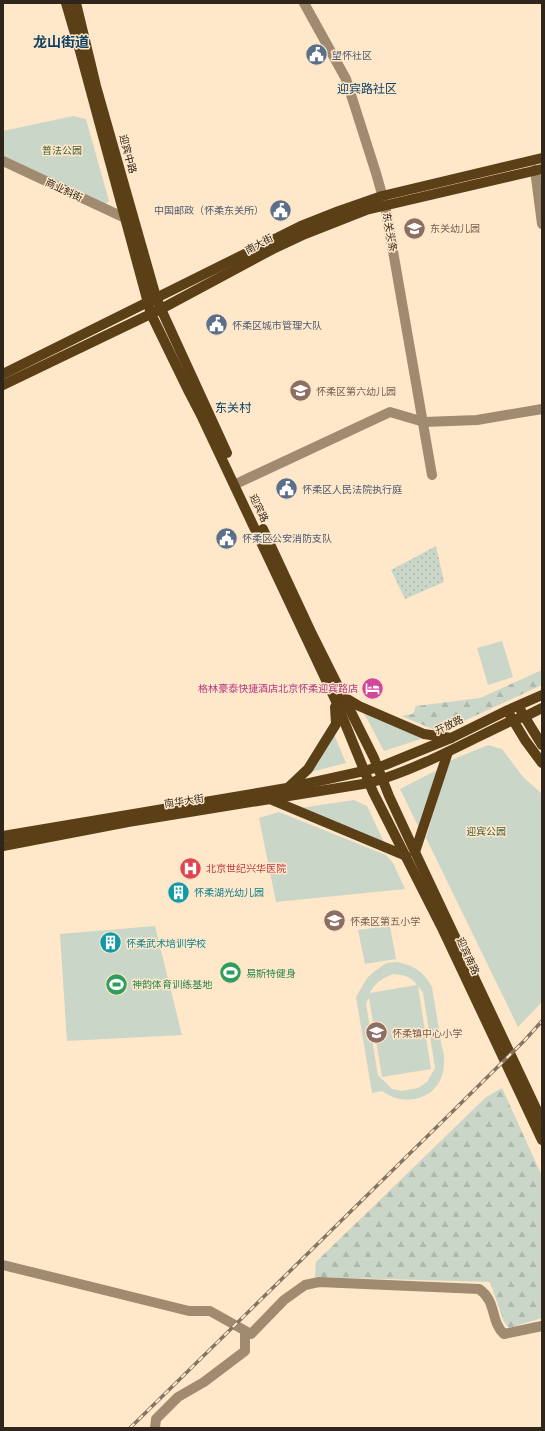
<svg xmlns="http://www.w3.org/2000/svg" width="545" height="1431" viewBox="0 0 545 1431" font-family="'Work Sans','Noto Sans SC',sans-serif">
<defs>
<pattern id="forest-firs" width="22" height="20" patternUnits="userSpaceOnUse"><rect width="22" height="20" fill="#cad7c8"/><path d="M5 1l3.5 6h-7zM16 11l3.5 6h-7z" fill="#aeb8ab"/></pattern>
<pattern id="garden-dots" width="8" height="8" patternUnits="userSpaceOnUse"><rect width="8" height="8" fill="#cad7c8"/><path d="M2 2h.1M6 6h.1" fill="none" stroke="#aeb8ab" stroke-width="1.8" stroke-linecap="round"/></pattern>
</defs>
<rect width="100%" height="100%" fill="#ffe7c9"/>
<g fill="#cad7c8" fill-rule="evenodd">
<path d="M73,116L86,119L109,201L104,205L3,158V131Z"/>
<path d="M502,641L513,677L488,685L477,648Z"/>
<path d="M364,713L424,738L384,751Z"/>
<path d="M333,732L346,763L307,773Z"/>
<path d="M488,745L502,749L523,777L542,794V1002L518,1027L426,838L449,761Z"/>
<path d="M437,770L418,826L400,789Z"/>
<path d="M354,800L367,806L384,842L300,808Z"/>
<path d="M279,812L386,855L393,863L405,889L276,902L259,818Z"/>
<path d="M155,926L182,1035L67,1041L60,934Z"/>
<path d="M390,926L396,959L365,964L358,930Z"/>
<path d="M397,962C415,966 423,971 432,987C435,1005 438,1023 441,1042C442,1048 445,1056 444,1063C444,1079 435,1093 419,1098C405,1102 394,1099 382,1091L372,1093L356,997L367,978L375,971L386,963ZM393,974C403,975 411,976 417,985L370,993C374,983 383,978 393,974ZM418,986L423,993L435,1068L427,1082L418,1088L402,1091L392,1089L378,1075L366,1003L369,998L382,1077L431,1069Z"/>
</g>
<g fill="url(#forest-firs)">
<path d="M542,670V685L440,732L401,716L413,714L416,706L480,698Z"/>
<path d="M502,1088L542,1176V1318L509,1328L504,1322L490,1282L315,1277L316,1262L486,1097Z"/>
</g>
<path fill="url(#garden-dots)" d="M436,546L444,582L405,599L391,570Z"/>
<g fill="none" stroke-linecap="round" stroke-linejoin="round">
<g stroke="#a08b71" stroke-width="10">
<path d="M304,3L346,79L376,173L385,205L432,475"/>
<path d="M3,161L125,218"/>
<path d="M535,170L542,224"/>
<path d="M240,482L390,412L424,422L477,420L542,409"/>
<path d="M3,1265L189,1311H210L251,1334L284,1300L305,1285L319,1282L479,1289C497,1301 490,1321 504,1334L542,1326"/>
<path d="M155,1428L156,1419L178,1397L204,1382L245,1351V1332"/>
</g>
<g stroke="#5b3f16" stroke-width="10">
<path d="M66,3L80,51L151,314L189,392L202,417L335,699L373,792L443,930L542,1140"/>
<path d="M76,3L96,86L156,297L161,309L227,453"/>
<path d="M3,374L301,226L339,211L382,196L542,158"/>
<path d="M3,385L161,309L273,249L305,234L366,210L542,169"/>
<path d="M263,529L312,634L374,758L389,796L415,852L542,1121"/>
<path d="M344,697L359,706L424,734L451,738"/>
<path d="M521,711L542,745"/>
<path d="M510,715L525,740L542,763"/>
<path d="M289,787L308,769L336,724L335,707"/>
<path d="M272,800L406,856"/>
<path d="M3,836L287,788L364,771L385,765L451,738L508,710L542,695"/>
<path d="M3,846L128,822L369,783C419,769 466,742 513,720L524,717L542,708"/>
<path d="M415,852L448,752"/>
</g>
<defs>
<path id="rail" d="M130,1428L452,1112L524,1041L542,1021"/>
</defs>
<use href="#rail" stroke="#837562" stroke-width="3.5"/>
<use href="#rail" stroke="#ffe7c9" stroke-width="2" stroke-dasharray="6" stroke-linecap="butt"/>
</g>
<defs>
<symbol id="civic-disc" viewBox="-11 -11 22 22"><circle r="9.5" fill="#5c6f8a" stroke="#ffe7c9"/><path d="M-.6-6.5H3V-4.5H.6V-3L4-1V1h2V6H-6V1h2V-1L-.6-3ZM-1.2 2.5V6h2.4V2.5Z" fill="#fff"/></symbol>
<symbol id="school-disc" viewBox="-11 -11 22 22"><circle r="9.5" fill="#8d6e63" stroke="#ffe7c9"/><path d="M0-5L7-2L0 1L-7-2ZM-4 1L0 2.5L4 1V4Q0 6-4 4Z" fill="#fff"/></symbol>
<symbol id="hotel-disc" viewBox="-11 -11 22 22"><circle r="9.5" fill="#d1479c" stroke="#ffe7c9"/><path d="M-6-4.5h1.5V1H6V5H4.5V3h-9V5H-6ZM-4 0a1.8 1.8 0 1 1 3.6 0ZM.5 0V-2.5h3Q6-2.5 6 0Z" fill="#fff"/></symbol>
<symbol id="hospital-disc" viewBox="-11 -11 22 22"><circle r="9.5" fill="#e0444e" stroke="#ffe7c9"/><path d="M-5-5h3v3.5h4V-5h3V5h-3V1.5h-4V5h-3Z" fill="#fff"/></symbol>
<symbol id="building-disc" viewBox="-11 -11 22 22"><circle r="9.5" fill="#0f9aa8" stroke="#ffe7c9"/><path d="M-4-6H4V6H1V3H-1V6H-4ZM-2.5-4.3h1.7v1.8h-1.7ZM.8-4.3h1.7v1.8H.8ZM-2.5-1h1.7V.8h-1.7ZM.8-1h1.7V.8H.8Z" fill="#fff"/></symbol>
<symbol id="stadium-disc" viewBox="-11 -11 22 22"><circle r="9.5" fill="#2e9e5b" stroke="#ffe7c9"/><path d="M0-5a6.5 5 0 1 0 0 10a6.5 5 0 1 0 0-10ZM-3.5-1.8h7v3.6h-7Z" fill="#fff"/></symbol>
</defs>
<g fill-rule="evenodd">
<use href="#civic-disc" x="304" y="42" width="25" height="25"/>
<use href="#civic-disc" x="268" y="198" width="25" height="25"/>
<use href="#school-disc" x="402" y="216" width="25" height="25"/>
<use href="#civic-disc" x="204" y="312" width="25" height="25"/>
<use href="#school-disc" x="288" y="378" width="25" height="25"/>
<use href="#civic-disc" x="274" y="476" width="25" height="25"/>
<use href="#civic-disc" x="214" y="526" width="25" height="25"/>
<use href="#hotel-disc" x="360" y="676" width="25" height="25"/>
<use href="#hospital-disc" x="178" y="856" width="25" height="25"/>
<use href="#building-disc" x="166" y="880" width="25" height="25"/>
<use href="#school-disc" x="322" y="908" width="25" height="25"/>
<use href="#building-disc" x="98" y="930" width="25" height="25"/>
<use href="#stadium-disc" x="218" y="960" width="25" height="25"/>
<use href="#stadium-disc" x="104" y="972" width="25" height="25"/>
<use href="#school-disc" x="364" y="1020" width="25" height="25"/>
</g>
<g text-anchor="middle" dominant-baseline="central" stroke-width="3" stroke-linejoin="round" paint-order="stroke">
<g font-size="10" fill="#4e5e75" stroke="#ffe7c9" text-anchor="start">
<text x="332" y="55">望怀社区</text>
<text x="264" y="210" text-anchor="end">中国邮政（怀柔东关所）</text>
<text x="232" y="325">怀柔区城市管理大队</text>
<text x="302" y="489">怀柔区人民法院执行庭</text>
<text x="242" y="538">怀柔区公安消防支队</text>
</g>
<g font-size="10" fill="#3c5d37" stroke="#ffe7c9">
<text x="62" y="150">普法公园</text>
<text x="486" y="831">迎宾公园</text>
</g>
<g font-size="10" fill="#2e261b" stroke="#ffe7c9">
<text transform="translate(128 154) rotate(75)">迎宾中路</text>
<text transform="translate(64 190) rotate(25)">商业斜街</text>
<text transform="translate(390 232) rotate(80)">东关头条</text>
<text transform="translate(259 244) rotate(-28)">南大街</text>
<text transform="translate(259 508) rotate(65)">迎宾路</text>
<text transform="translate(449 725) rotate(-25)">开放路</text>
<text transform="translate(184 801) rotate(-9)">南华大街</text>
<text transform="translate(468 956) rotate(65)">迎宾南路</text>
</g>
<g font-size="10" fill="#785e54" stroke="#ffe7c9" text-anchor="start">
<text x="430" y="228">东关幼儿园</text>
<text x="316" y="391">怀柔区第六幼儿园</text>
<text x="350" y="921">怀柔区第五小学</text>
<text x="392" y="1033">怀柔镇中心小学</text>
</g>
<g font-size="10" fill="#b23c85" stroke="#ffe7c9" text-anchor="end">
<text x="358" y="688">格林豪泰快捷酒店北京怀柔迎宾路店</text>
</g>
<g font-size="10" fill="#be3a42" stroke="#ffe7c9" text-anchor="start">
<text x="206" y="868">北京世纪兴华医院</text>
</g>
<g font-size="10" fill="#0d838f" stroke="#ffe7c9" text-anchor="start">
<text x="194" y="892">怀柔湖光幼儿园</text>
<text x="126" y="943">怀柔武术培训学校</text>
</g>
<g font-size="10" fill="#27864d" stroke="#ffe7c9" text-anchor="start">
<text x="246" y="973">易斯特健身</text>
<text x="132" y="984">神韵体育训练基地</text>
</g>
<g font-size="12" fill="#0c4164" stroke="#ffe7c9">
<text x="367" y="89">迎宾路社区</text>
<text x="233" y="408">东关村</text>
</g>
<g font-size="14" font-weight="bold" fill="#0c4164" stroke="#ffe7c9">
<text x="61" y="42">龙山街道</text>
</g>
</g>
<rect width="545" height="1431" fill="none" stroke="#2e261b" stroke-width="8"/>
</svg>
